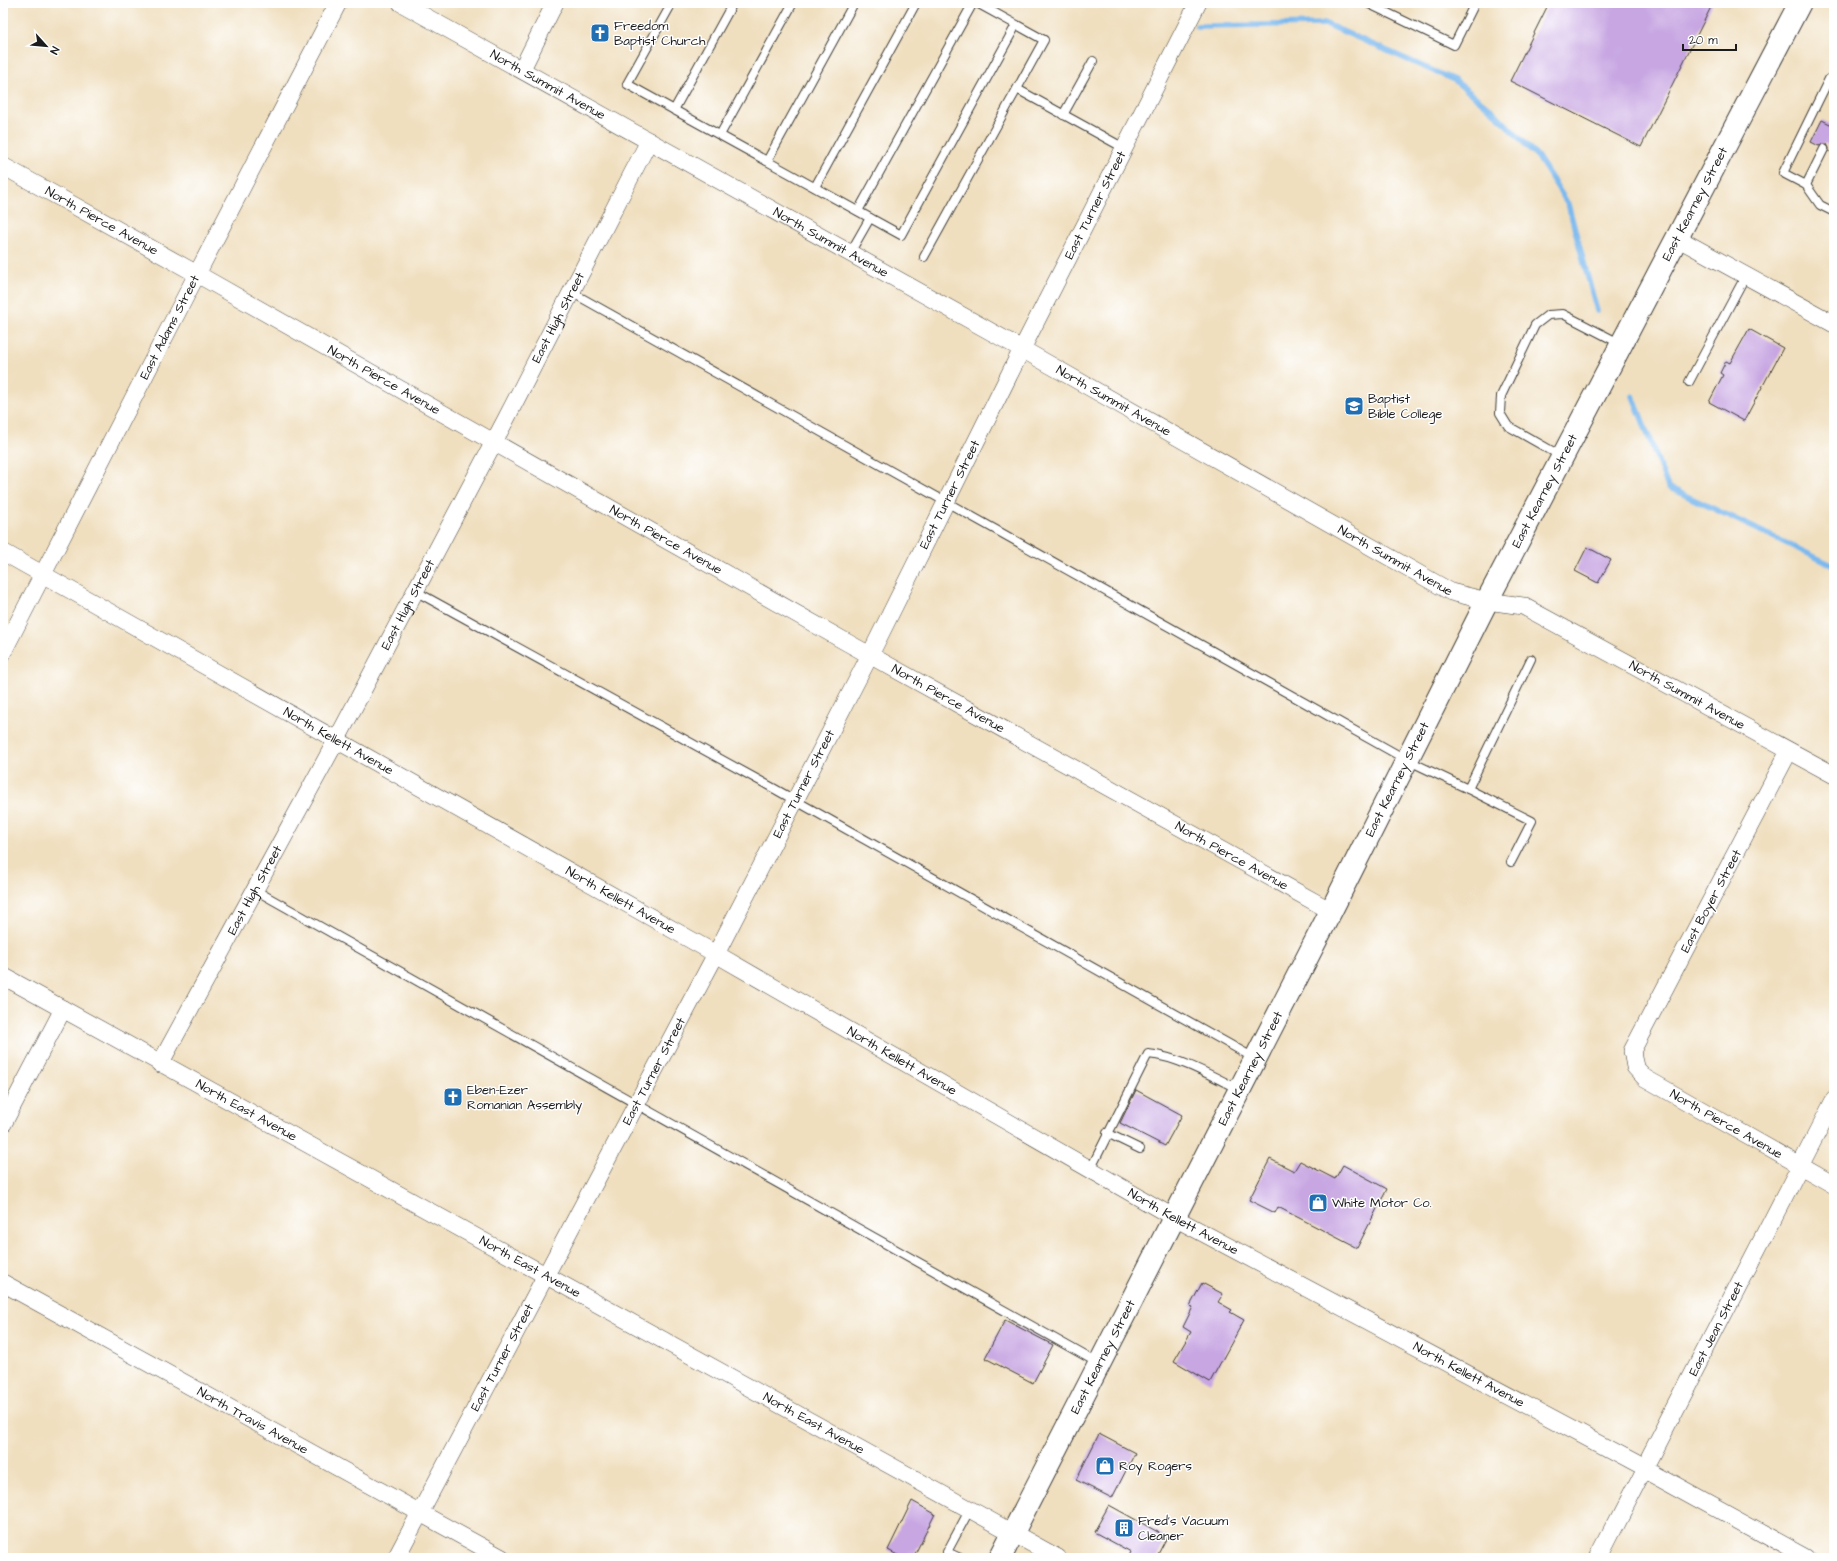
<svg xmlns="http://www.w3.org/2000/svg" width="1837" height="1561" viewBox="0 0 1837 1561" font-family="'Architects Daughter',sans-serif">
<rect width="100%" height="100%" fill="#fff"/>
<filter id="ink" filterUnits="userSpaceOnUse"><feTurbulence type="fractalNoise" baseFrequency=".025" numOctaves="2"/><feDisplacementMap in="SourceGraphic" scale="8" xChannelSelector="R" yChannelSelector="G"/><feConvolveMatrix kernelMatrix="1 2 1 2 8 2 1 2 1" color-interpolation-filters="sRGB"/></filter>
<filter id="wash" filterUnits="userSpaceOnUse"><feTurbulence type="fractalNoise" baseFrequency=".012" numOctaves="4" result="noise"/><feDisplacementMap in="SourceGraphic" scale="16" xChannelSelector="R" yChannelSelector="G"/><feGaussianBlur stdDeviation="0.9" result="paint"/><feColorMatrix in="noise" values="0 0 0 0 0 0 0 0 0 0 0 0 0 0 0 0 0 1.4 0 .05"/><feComposite in="paint" operator="in"/></filter>
<g filter="url(#wash)">
<rect width="100%" height="100%" fill="#f0dfbf"/>
<g fill="none" stroke-linecap="round" stroke-linejoin="round">
<g stroke="#7bb9ee" stroke-width="5.5">
<path d="M1197,26L1326,24L1454,80L1493,111L1538,157L1568,204L1597,311"/>
<path d="M1633,396L1668,487L1834,566"/>
</g>
</g>
<g id="blocks">
<g fill="#c7a6e2">
<path d="M1549,3H1713L1641,147L1510,81Z"/>
<path d="M1822,120L1834,126V154L1829,151V148L1827,144H1823L1819,146L1811,142Z"/>
<path d="M1749,329L1783,348L1744,421L1709,402L1723,375L1720,373L1726,361L1730,363Z"/>
<path d="M1587,547L1611,560L1598,583L1575,571Z"/>
<path d="M1136,1090L1182,1115L1165,1146L1120,1123Z"/>
<path d="M1270,1159L1294,1171L1300,1161L1335,1179L1343,1165L1387,1189L1357,1248L1278,1207L1275,1213L1249,1200Z"/>
<path d="M1202,1283L1223,1294L1218,1302L1232,1310L1230,1312L1244,1320L1210,1382L1174,1361L1191,1332L1183,1327L1193,1307L1190,1306Z"/>
<path d="M1005,1320L1053,1345L1033,1383L985,1358Z"/>
<path d="M1099,1434L1135,1453L1112,1498L1076,1480Z"/>
<path d="M912,1501L935,1514L913,1558H903L888,1550Z"/>
<path d="M1109,1505L1167,1537L1156,1558H1128L1131,1552L1094,1532Z"/>
</g>
</g>
</g>
<g filter="url(#ink)">
<use href="#blocks" fill-opacity="0" stroke="#3c3934" stroke-width="1"/>
<g fill="none" stroke-linecap="round" stroke-linejoin="round">
<defs>
<g id="lane">
<path d="M672,3L627,84L901,235L1016,25"/>
<path d="M1367,3L1454,45L1475,3"/>
<path d="M1834,76L1829,79L1783,173L1806,185L1820,205L1834,212"/>
<path d="M1017,89L1124,148"/>
<path d="M674,110L733,3"/>
<path d="M1063,115L1093,61"/>
<path d="M720,135L793,3"/>
<path d="M767,161L854,3"/>
<path d="M1806,185L1824,149"/>
<path d="M815,187L916,3"/>
<path d="M858,211L973,3"/>
<path d="M850,253L870,218"/>
<path d="M924,257L1044,40L977,3"/>
<path d="M571,292L1407,760L1468,789L1531,659"/>
<path d="M1689,382L1746,275"/>
<path d="M1561,456L1508,426L1500,413L1501,396L1535,325L1548,315L1563,314L1621,344"/>
<path d="M415,591L773,788L1254,1058"/>
<path d="M1468,789L1532,821L1511,862"/>
<path d="M255,890L1098,1363"/>
<path d="M1107,1133L1140,1149"/>
<path d="M1090,1170L1148,1054C1176,1056 1213,1076 1238,1089"/>
<path d="M960,1558L947,1552L970,1509"/>
</g>
<g id="street">
<path id="s1" d="M401,3L1022,349L1451,592L1487,601L1523,606L1834,775"/>
<path d="M522,69L555,3"/>
<path id="s2" d="M3,166L197,274L848,643L1331,911"/>
<path d="M1677,238L1834,324"/>
<path id="s3" d="M3,552L716,954L1173,1217L1644,1468L1808,1558"/>
<path id="s4" d="M3,652L197,274L338,3"/>
<path id="s5" d="M1789,751L1632,1051L1635,1067L1645,1078L1834,1185"/>
<path id="s6" d="M3,976L1058,1558"/>
<path id="s7" d="M160,1064L336,741L505,421L649,141"/>
<path d="M3,1124L63,1009"/>
<path id="s8" d="M3,1283L502,1558"/>
<path id="s9" d="M396,1558L716,954L870,655L1022,349L1198,3"/>
<path id="s10" d="M1598,1558L1834,1100"/>
</g>
<g id="primary">
<path id="s11" d="M1000,1558L1331,911L1487,601L1800,3"/>
</g>
</defs>
<use href="#lane" stroke="#3c3934" stroke-width="10"/>
<use href="#street" stroke="#3c3934" stroke-width="18"/>
<use href="#primary" stroke="#3c3934" stroke-width="24"/>
<use href="#lane" stroke="#fff" stroke-width="8"/>
<use href="#street" stroke="#fff" stroke-width="17"/>
<use href="#primary" stroke="#fff" stroke-width="22"/>
</g>
</g>
<defs>
<symbol id="church-square" viewBox="-11 -11 22 22"><rect x="-9" y="-9" width="18" height="18" rx="4" fill="#1f6fb2" stroke="#fff"/><path d="M-1.2-6h2.4v3.5h3.3v2.4h-3.3V6h-2.4V-.1h-3.3v-2.4h3.3Z" fill="#fff"/></symbol>
<symbol id="university-square" viewBox="-11 -11 22 22"><rect x="-9" y="-9" width="18" height="18" rx="4" fill="#1f6fb2" stroke="#fff"/><path d="M0-5L7-2L0 1L-7-2ZM-4 1L0 2.5L4 1V4Q0 6-4 4Z" fill="#fff"/></symbol>
<symbol id="shop-square" viewBox="-11 -11 22 22"><rect x="-9" y="-9" width="18" height="18" rx="4" fill="#1f6fb2" stroke="#fff"/><path d="M-5-2.5h2.3a2.7 3.5 0 0 1 5.4 0H5L5.5 6h-11ZM-1.5-2.5h3a1.5 2.3 0 0 0-3 0Z" fill="#fff"/></symbol>
<symbol id="building-square" viewBox="-11 -11 22 22"><rect x="-9" y="-9" width="18" height="18" rx="4" fill="#1f6fb2" stroke="#fff"/><path d="M-4-6H4V6H1V3H-1V6H-4ZM-2.5-4.3h1.7v1.8h-1.7ZM.8-4.3h1.7v1.8H.8ZM-2.5-1h1.7V.8h-1.7ZM.8-1h1.7V.8H.8Z" fill="#fff"/></symbol>
</defs>
<g fill-rule="evenodd">
<use href="#church-square" x="589" y="22" width="22" height="22"/>
<use href="#university-square" x="1343" y="395" width="22" height="22"/>
<use href="#church-square" x="442" y="1086" width="22" height="22"/>
<use href="#shop-square" x="1307" y="1192" width="22" height="22"/>
<use href="#shop-square" x="1094" y="1455" width="22" height="22"/>
<use href="#building-square" x="1113" y="1517" width="22" height="22"/>
</g>
<g text-anchor="middle" dominant-baseline="central" stroke-width="3" stroke-linejoin="round" paint-order="stroke">
<g font-size="13" fill="#1c1c1c" stroke="#fff" text-anchor="start">
<text x="614" y="26">Freedom<tspan x="614" dy="15">Baptist Church</tspan></text>
<text x="1368" y="399">Baptist<tspan x="1368" dy="15">Bible College</tspan></text>
<text x="467" y="1090">Eben-Ezer<tspan x="467" dy="15">Romanian Assembly</tspan></text>
<text x="1332" y="1203">White Motor Co.</text>
<text x="1119" y="1466">Roy Rogers</text>
<text x="1138" y="1521">Fred's Vacuum<tspan x="1138" dy="15">Cleaner</tspan></text>
</g>
<g font-size="13" fill="#1c1c1c" stroke="#fff">
<text stroke="none"><textPath href="#s1" startOffset="168">North Summit Avenue</textPath></text>
<text stroke="none"><textPath href="#s11" startOffset="1522">East Kearney Street</textPath></text>
<text stroke="none"><textPath href="#s9" startOffset="1523">East Turner Street</textPath></text>
<text stroke="none"><textPath href="#s2" startOffset="113">North Pierce Avenue</textPath></text>
<text stroke="none"><textPath href="#s1" startOffset="492">North Summit Avenue</textPath></text>
<text stroke="none"><textPath href="#s7" startOffset="846">East High Street</textPath></text>
<text stroke="none"><textPath href="#s4" startOffset="365">East Adams Street</textPath></text>
<text stroke="none"><textPath href="#s2" startOffset="437">North Pierce Avenue</textPath></text>
<text stroke="none"><textPath href="#s1" startOffset="816">North Summit Avenue</textPath></text>
<text stroke="none"><textPath href="#s11" startOffset="1198">East Kearney Street</textPath></text>
<text stroke="none"><textPath href="#s9" startOffset="1199">East Turner Street</textPath></text>
<text stroke="none"><textPath href="#s2" startOffset="761">North Pierce Avenue</textPath></text>
<text stroke="none"><textPath href="#s1" startOffset="1140">North Summit Avenue</textPath></text>
<text stroke="none"><textPath href="#s7" startOffset="522">East High Street</textPath></text>
<text stroke="none"><textPath href="#s1" startOffset="1464">North Summit Avenue</textPath></text>
<text stroke="none"><textPath href="#s2" startOffset="1085">North Pierce Avenue</textPath></text>
<text stroke="none"><textPath href="#s3" startOffset="385">North Kellett Avenue</textPath></text>
<text stroke="none"><textPath href="#s11" startOffset="874">East Kearney Street</textPath></text>
<text stroke="none"><textPath href="#s9" startOffset="875">East Turner Street</textPath></text>
<text stroke="none"><textPath href="#s2" startOffset="1409">North Pierce Avenue</textPath></text>
<text stroke="none"><textPath href="#s7" startOffset="198">East High Street</textPath></text>
<text stroke="none"><textPath href="#s3" startOffset="709">North Kellett Avenue</textPath></text>
<text transform="translate(1711 901) rotate(-62)">East Boyer Street</text>
<text stroke="none"><textPath href="#s3" startOffset="1033">North Kellett Avenue</textPath></text>
<text stroke="none"><textPath href="#s11" startOffset="550">East Kearney Street</textPath></text>
<text stroke="none"><textPath href="#s9" startOffset="551">East Turner Street</textPath></text>
<text stroke="none"><textPath href="#s6" startOffset="278">North East Avenue</textPath></text>
<text stroke="none"><textPath href="#s5" startOffset="463">North Pierce Avenue</textPath></text>
<text stroke="none"><textPath href="#s3" startOffset="1357">North Kellett Avenue</textPath></text>
<text stroke="none"><textPath href="#s6" startOffset="602">North East Avenue</textPath></text>
<text stroke="none"><textPath href="#s10" startOffset="258">East Jean Street</textPath></text>
<text stroke="none"><textPath href="#s11" startOffset="226">East Kearney Street</textPath></text>
<text stroke="none"><textPath href="#s9" startOffset="227">East Turner Street</textPath></text>
<text stroke="none"><textPath href="#s3" startOffset="1681">North Kellett Avenue</textPath></text>
<text stroke="none"><textPath href="#s8" startOffset="285">North Travis Avenue</textPath></text>
<text stroke="none"><textPath href="#s6" startOffset="926">North East Avenue</textPath></text>
</g>
</g>
<rect width="1837" height="1561" fill="none" stroke="#fff" stroke-width="16"/>
<g transform="translate(46 46) rotate(117)" stroke="#ffffff" stroke-width="3" paint-order="stroke">
<path d="M0-3L7 15L0 10L-7 15Z" fill="#1c1c1c"/>
<text y="-6" font-size="11" font-weight="bold" text-anchor="middle" fill="#1c1c1c">N</text>
</g>
<path d="M1683 44v6h53v-6" fill="none" stroke="#1c1c1c" stroke-width="2"/>
<text x="1689" y="44" font-size="12" fill="#1c1c1c" stroke="#ffffff" stroke-width="3" paint-order="stroke">20 m</text>
</svg>
